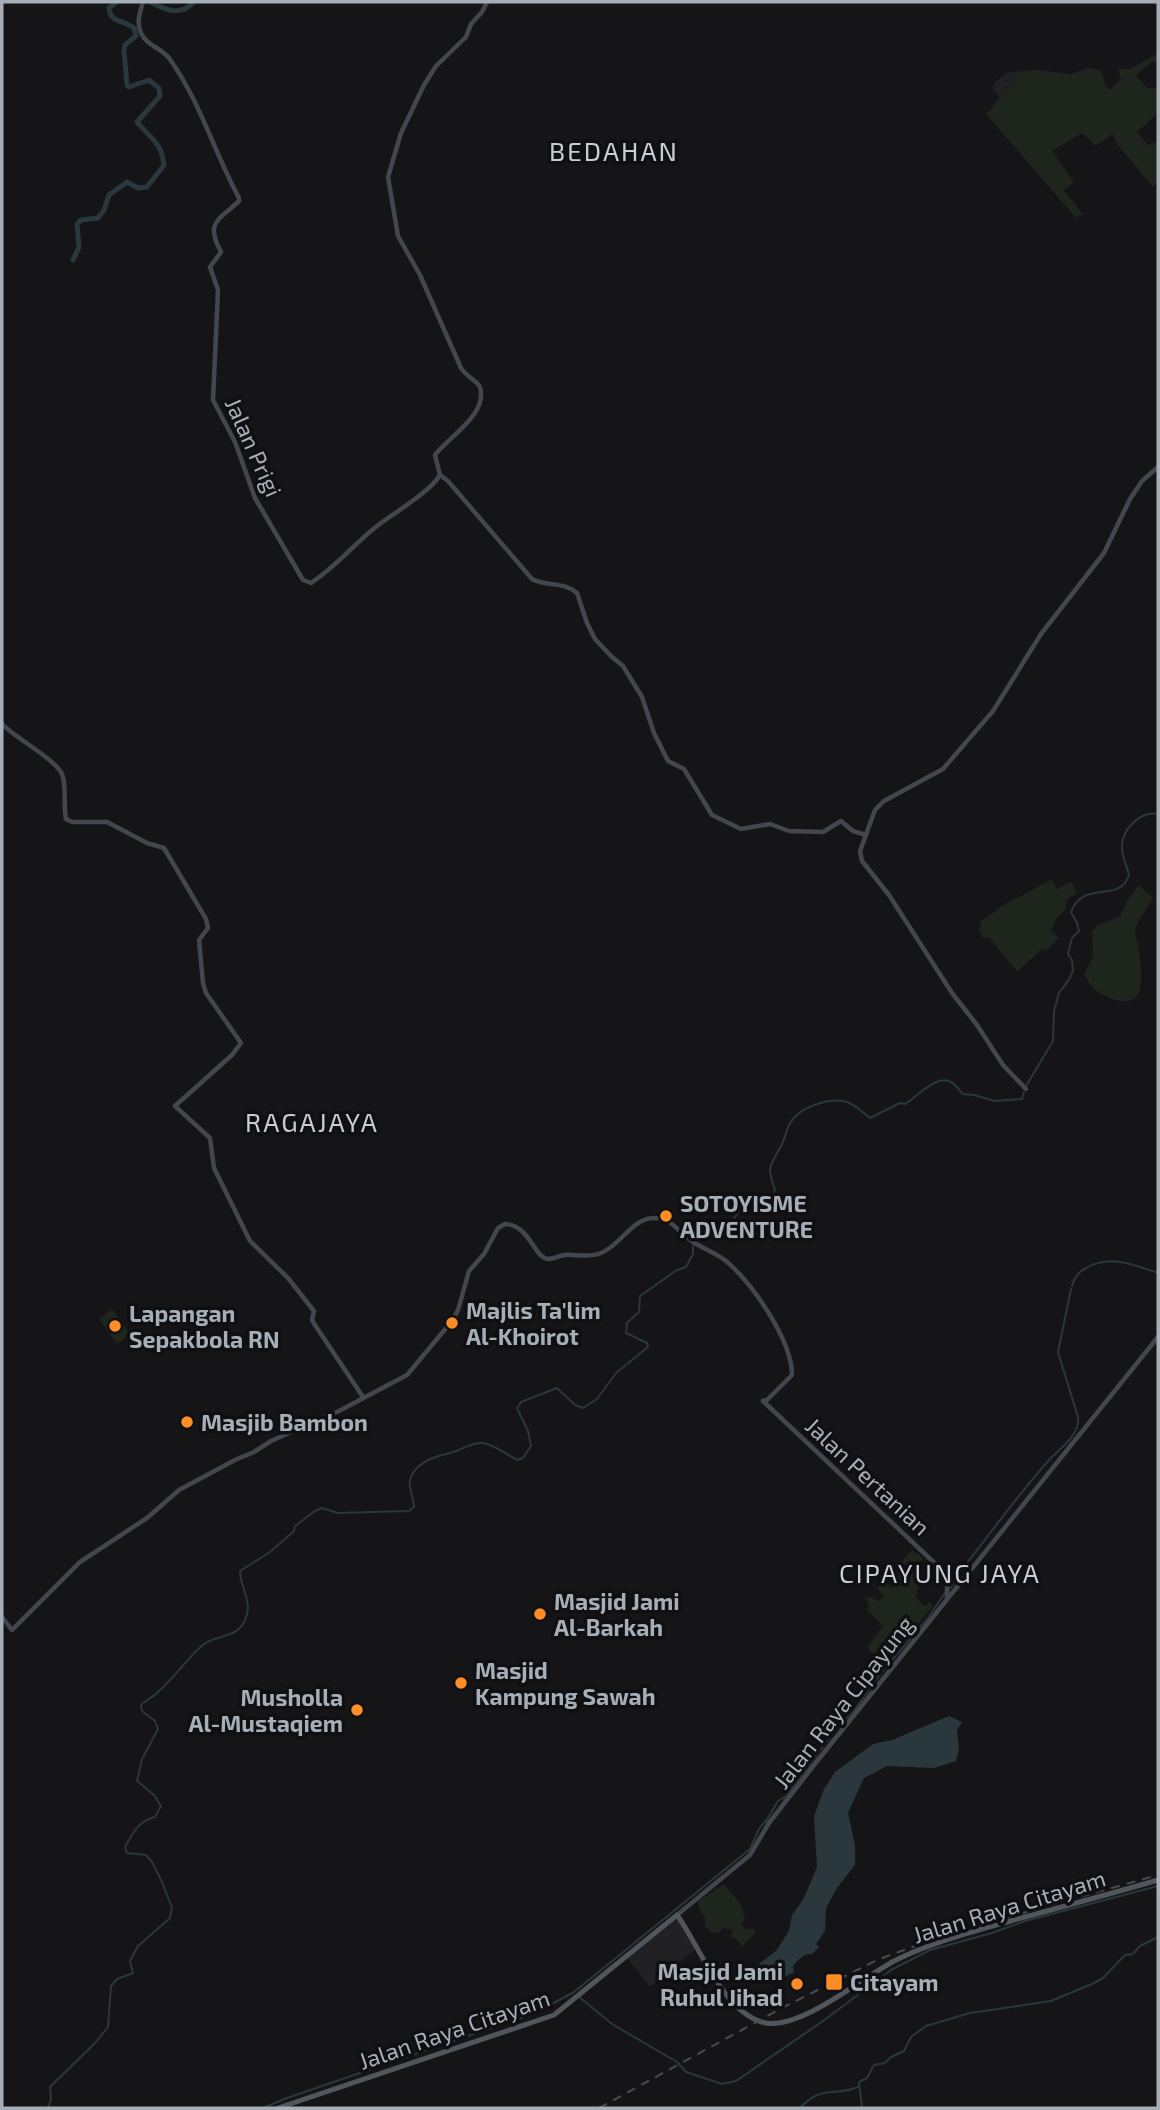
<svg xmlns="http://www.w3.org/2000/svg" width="1160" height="2110" viewBox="0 0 1160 2110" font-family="'Exo 2',sans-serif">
<rect width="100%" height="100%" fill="#151517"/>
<g fill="#212124">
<path d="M1008,72H1013L1019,79L1007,87L1001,99L992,88L997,80Z"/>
<path d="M678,1918L697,1948L650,1987L627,1958Z"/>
</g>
<g fill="#1d251d">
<path d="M1158,53V63L1153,61L1136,75L1147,88H1158V113L1137,132L1148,145L1158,141V183L1153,187L1117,144L1112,134L1096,146L1082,133L1052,151L1074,182L1064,190L1083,214L1076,218L986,114C997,103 1007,85 1019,79L1013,72L1037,70L1071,74L1088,68L1101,70L1105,84L1110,90L1121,78L1118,69H1130Z"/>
<path d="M1052,879L1057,889L1071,881L1077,893L1067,900L1065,911L1057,917L1051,930L1059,938L1046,951L1042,949L1017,972L989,937L984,939L978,930L981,927L980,922L1000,907Z"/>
<path d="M1139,885L1153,898C1147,909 1137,920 1135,932C1138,946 1145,978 1139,992C1132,1009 1108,999 1097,991C1091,988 1087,979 1084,974L1093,957L1092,932L1096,926L1120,916L1128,899Z"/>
<path d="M112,1309L130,1334L117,1344L99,1319Z"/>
<path d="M912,1550L923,1558C916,1568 920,1584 916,1596L923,1606L930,1603L933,1606L884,1665L867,1648L883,1626L867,1610L869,1604L865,1598L871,1597L878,1601L884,1596L877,1588L886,1582L891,1588L897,1584L895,1572L893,1570Z"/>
<path d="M724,1884L742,1906L745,1920L741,1924L745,1929L753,1928L756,1932L739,1950L741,1945L737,1940L730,1937L733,1930L723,1928L719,1933L709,1932V1929L705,1927V1917L699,1909L698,1901Z"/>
</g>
<path fill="#2a373c" d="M949,1716L962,1722L957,1730L959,1749L956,1761L934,1768L887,1766L864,1778L848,1813L855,1845V1865L837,1888L826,1908L825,1931L816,1944L819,1947L812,1954C804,1953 798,1960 793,1966L794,1972C781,1980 759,1987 759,1964L776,1951L789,1931L792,1915L803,1900L817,1867L814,1816L824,1789L835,1772L873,1744L892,1740Z"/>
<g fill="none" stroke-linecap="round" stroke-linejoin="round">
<g stroke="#2a373c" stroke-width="2">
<path d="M1026,1086L1053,1041L1054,1011L1059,993L1070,978L1073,970L1072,960L1068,954L1072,938L1079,931L1077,923L1071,912C1084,878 1119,905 1129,875C1127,866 1122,857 1122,848C1121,829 1141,811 1158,814"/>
<path d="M695,1240L697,1235C703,1234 709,1235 715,1234C732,1229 739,1205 753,1197L767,1202L771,1200L775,1190C766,1165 770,1167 781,1146C785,1139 786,1131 789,1125C798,1107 829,1097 847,1102C856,1105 863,1113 870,1118L900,1103L905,1104C917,1097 936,1074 951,1082C957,1085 959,1091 963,1094L974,1095L995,1101L1022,1099L1024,1092"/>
<path d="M1072,1286C1074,1278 1078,1272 1086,1268C1110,1254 1134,1265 1158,1273"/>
<path d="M949,1589L953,1585L954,1579C986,1540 1015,1498 1049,1460C1060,1448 1080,1436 1078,1417L1058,1352L1071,1289"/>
<path d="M578,1996L612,2024L677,2062L686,2072L722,2084L736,2081L823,2021L891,1970L930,1950L992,1933L1025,1921L1158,1886"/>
<path d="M48,2108L51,2099L50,2087L96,2042L108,2027L111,1986L117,1979L133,1973L130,1961L138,1946L170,1918L172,1908L162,1882L152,1862L146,1855L127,1853L125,1847C133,1833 138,1821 155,1817L161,1806L154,1795L137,1781L142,1759L158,1729L155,1721L142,1711L141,1705C146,1700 153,1697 158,1692C173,1679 189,1656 204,1644C219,1633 241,1640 247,1614C251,1600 240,1586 240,1571L270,1552L294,1531L295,1526L315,1511L322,1508L338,1513L409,1511L414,1507C414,1498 408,1487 410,1480C414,1463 436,1456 450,1453C462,1450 474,1440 487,1444C497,1447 508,1455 517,1460L523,1458L531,1446L528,1431L517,1408L521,1402L557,1388L575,1405L583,1408L597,1399L616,1373L648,1347L647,1343L626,1333L627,1323L639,1312L640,1296L677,1270L686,1267L693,1254V1246"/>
<path d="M263,2108L287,2098L535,2013L574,1992L750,1849L759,1829L768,1818L778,1801L785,1797L796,1783L836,1729L853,1712L881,1673L928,1618L945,1593"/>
<path d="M800,2108C823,2084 834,2097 858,2087"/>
<path d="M862,2108L859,2082L867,2078L874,2065L885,2063L891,2057L904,2051L911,2037L926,2026L970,2013L1051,2001L1092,1984L1103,1978L1125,1955L1133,1954L1140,1946L1158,1937"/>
</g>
<g stroke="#2a373c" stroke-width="5">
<path d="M150,2C166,10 180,17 194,2"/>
<path d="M73,260L79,247L77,224L81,220L98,218L104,210L109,195L127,182L138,188L147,187L164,165C161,141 151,139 137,122L160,96L159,88L149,80L129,87L127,85L124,51L125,45L136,36L134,28C124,20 110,23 109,8L117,2"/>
</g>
<g stroke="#43474d" stroke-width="4.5">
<path d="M143,2C140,12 136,23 141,33C146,45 161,48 169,58C200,101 214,152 239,198V201C218,221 205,222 221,252L210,267L218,290L213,400L235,442L255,498L303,580L311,583C336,567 354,544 377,526C395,512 429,493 440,475"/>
<path d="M440,475L448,481L532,579C547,587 563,581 577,593L587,623L595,639L612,657L623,666L642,697L654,733L668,761L684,769L712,815L741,829L770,824L789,831L823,832L841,821L853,831L866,835"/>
<path d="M440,475L435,455C449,436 488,415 480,387C478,382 465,375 461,368L420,275L398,236L388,177L401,133L424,85L436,66L466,37L471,24L482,12L487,2"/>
<path d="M2,724C14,737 55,759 62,774C67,787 63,805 66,819L72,822H107L147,843L164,848L206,919L208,928L199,940L203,983L206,993L241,1043L232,1055L175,1106L210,1138L214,1168L250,1241L288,1278L314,1311L312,1320L315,1325L363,1397"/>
<path d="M1026,1089L1003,1065L977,1025L952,993L889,895L862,861L860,851L875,810L884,801L943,769L993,711L1041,634L1104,553L1130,499L1142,481L1158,467"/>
<path d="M763,1401L943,1571L947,1578V1598"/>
<path d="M2,1617L12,1630L80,1562L147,1518L179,1490L235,1460L254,1452L271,1441L339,1411L407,1375L452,1321L458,1310L469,1271L484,1254L498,1228L505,1224C530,1225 534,1258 548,1259C553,1259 559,1256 564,1255C576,1254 589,1258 601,1253C620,1246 632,1218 654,1218C672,1218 676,1230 689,1239C700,1248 715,1252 726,1261C752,1283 792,1340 792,1375L767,1400L763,1401"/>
<path d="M677,1915L750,1855L769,1823L814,1765L1158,1337"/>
</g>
<path stroke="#51555c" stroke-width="5" d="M278,2108L554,2015L677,1915C701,1948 724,2015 766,2023C802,2029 862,1978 894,1961C932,1942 973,1932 1014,1920C1062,1907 1110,1894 1158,1880"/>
<path stroke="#484c52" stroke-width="2" stroke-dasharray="9 7" stroke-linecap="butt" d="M599,2108L782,2008L877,1960L945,1935L1158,1875"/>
</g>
<g fill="#ff8d25" stroke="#101012" stroke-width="2.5">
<circle cx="666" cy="1216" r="7"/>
<circle cx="452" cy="1323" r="7"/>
<circle cx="115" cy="1326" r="7"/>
<circle cx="187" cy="1422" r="7"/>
<circle cx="540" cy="1614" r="7"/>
<circle cx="461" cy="1683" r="7"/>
<circle cx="357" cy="1710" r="7"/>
<rect x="825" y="1973" width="18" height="18" rx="3.5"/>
<circle cx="797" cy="1984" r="7"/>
</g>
<g text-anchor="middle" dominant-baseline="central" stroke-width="7" stroke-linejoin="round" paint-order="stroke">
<g font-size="23" fill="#a6afb8" stroke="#101012">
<text transform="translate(254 447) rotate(66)">Jalan Prigi</text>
<text transform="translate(868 1476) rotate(43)">Jalan Pertanian</text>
<text transform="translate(843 1702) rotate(-52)">Jalan Raya Cipayung</text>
<text transform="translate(1009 1906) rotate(-17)">Jalan Raya Citayam</text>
<text transform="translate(454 2029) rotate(-19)">Jalan Raya Citayam</text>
</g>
<g font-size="23" font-weight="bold" fill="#a6afb8" stroke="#101012" text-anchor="start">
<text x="680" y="1203">SOTOYISME<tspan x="680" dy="26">ADVENTURE</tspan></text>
<text x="466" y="1310">Majlis Ta'lim<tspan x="466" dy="26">Al-Khoirot</tspan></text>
<text x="129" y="1313">Lapangan<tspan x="129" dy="26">Sepakbola RN</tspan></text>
<text x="201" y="1422">Masjib Bambon</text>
<text x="554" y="1601">Masjid Jami<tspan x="554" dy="26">Al-Barkah</tspan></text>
<text x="475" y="1670">Masjid<tspan x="475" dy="26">Kampung Sawah</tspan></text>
<text x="343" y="1697" text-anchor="end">Musholla<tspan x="343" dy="26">Al-Mustaqiem</tspan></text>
<text x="783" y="1971" text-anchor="end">Masjid Jami<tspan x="783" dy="26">Ruhul Jihad</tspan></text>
<text x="850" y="1982">Citayam</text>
</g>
<g font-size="26" letter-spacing="2" fill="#c7cdd4" stroke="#101012">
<text x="614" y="150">BEDAHAN</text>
<text x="312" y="1121">RAGAJAYA</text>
<text x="940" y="1572">CIPAYUNG JAYA</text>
</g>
</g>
<rect width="1160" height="2110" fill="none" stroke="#a6afb8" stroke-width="7"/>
</svg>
